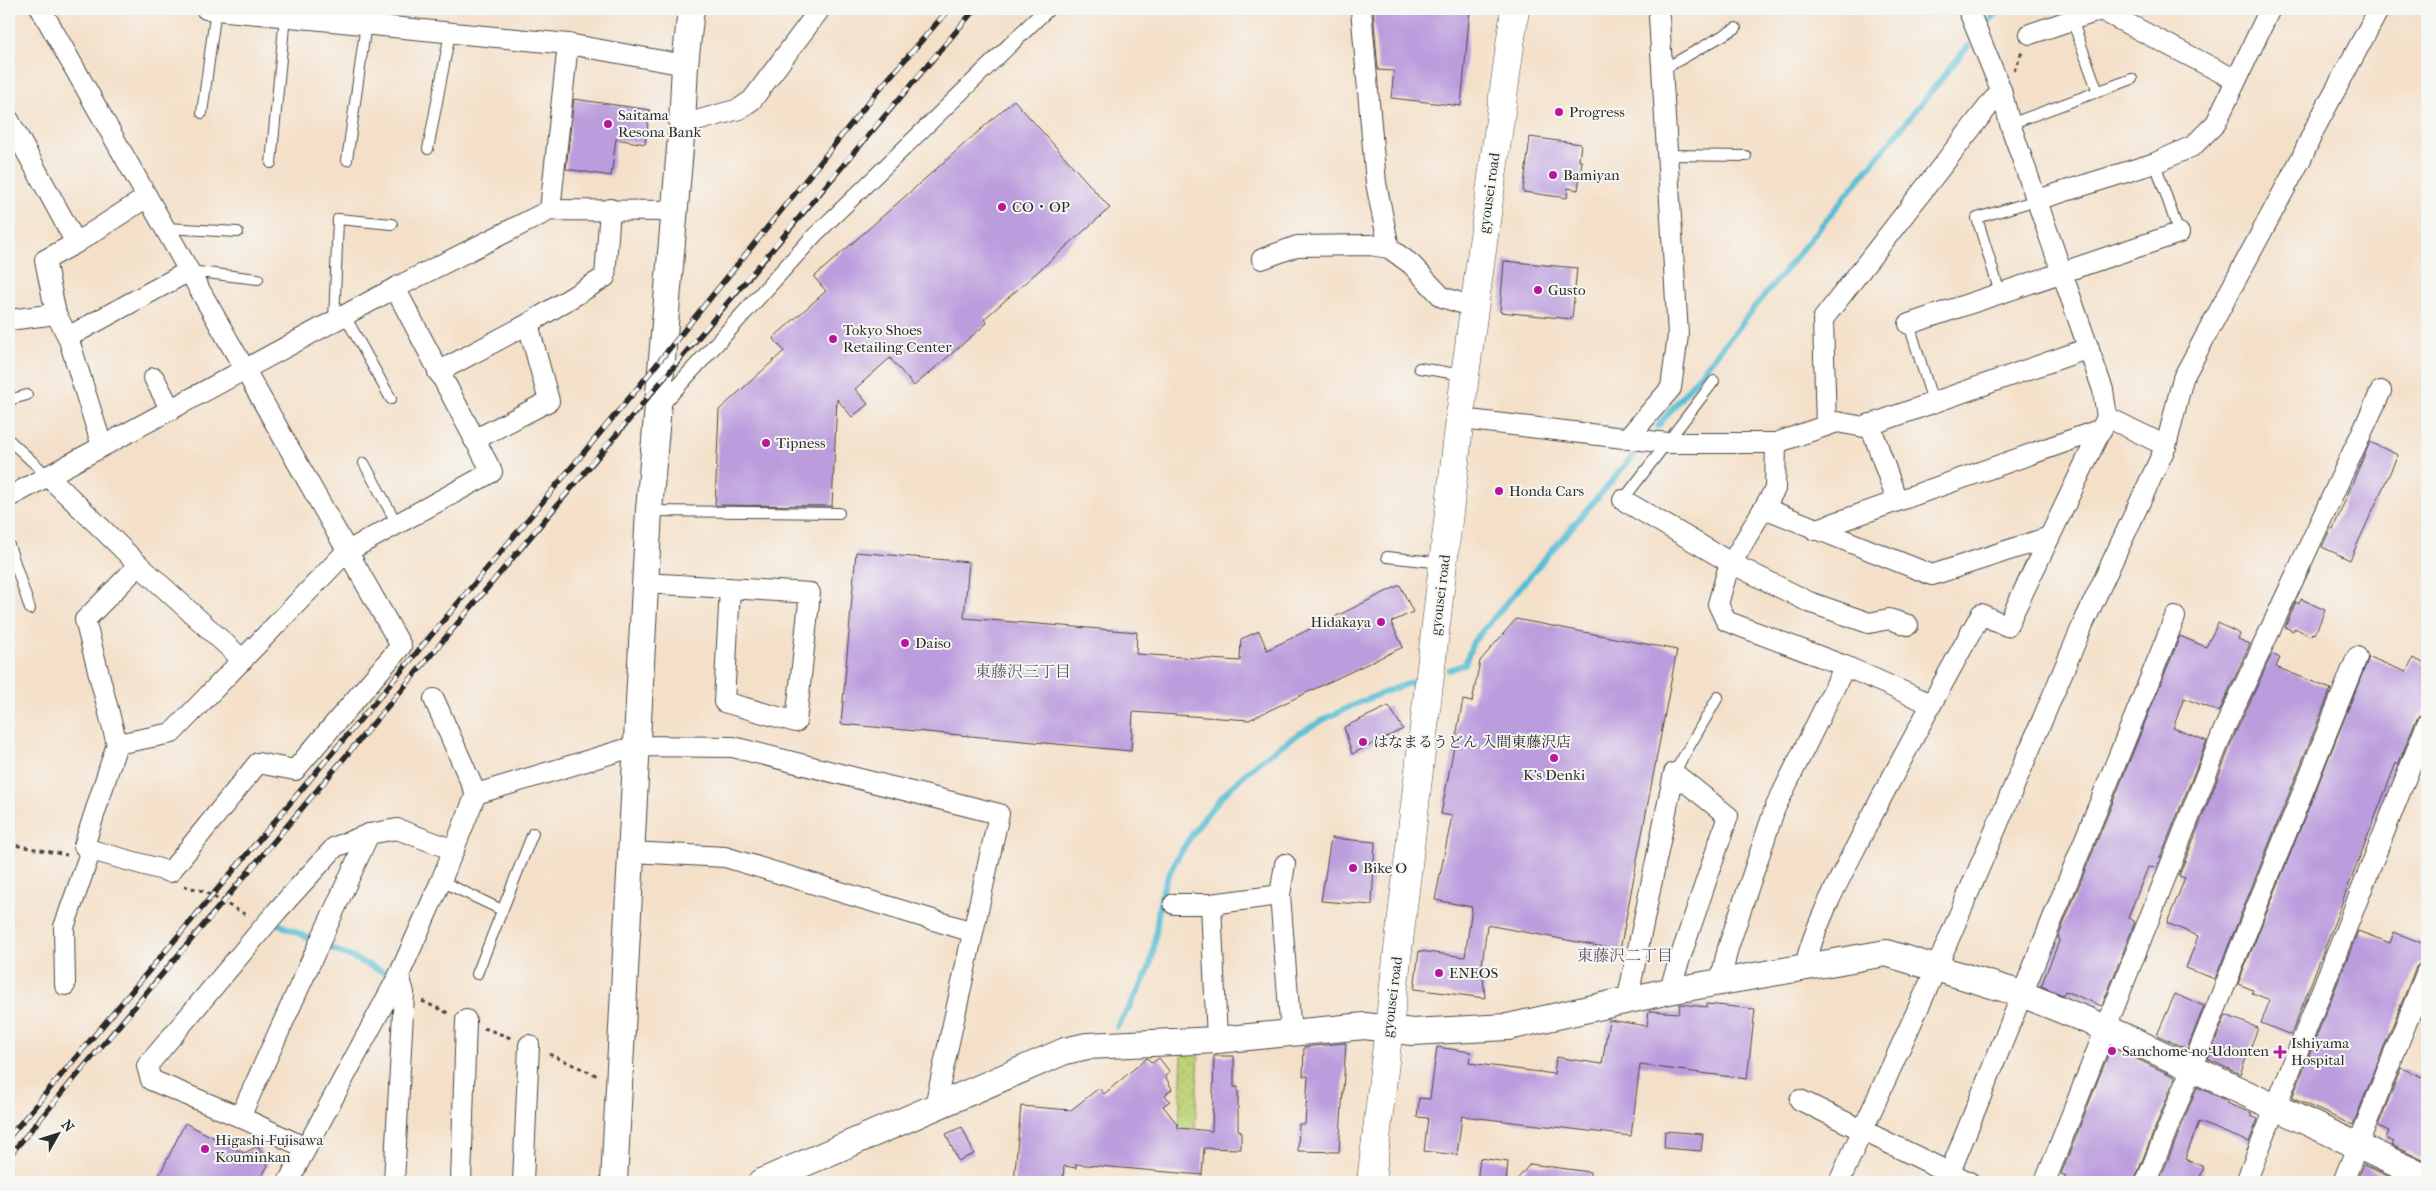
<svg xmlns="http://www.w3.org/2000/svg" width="2436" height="1191" viewBox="0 0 2436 1191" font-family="'IM FELL French Canon','Noto Serif JP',serif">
<defs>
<pattern id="park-dots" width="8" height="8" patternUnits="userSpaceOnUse" patternTransform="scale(1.25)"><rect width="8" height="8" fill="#bdd175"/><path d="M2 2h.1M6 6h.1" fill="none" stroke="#a3b465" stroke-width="1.8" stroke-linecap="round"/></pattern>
</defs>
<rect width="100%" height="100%" fill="#f6f6f2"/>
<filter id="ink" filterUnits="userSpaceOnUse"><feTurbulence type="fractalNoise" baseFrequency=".02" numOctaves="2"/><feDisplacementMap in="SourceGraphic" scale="10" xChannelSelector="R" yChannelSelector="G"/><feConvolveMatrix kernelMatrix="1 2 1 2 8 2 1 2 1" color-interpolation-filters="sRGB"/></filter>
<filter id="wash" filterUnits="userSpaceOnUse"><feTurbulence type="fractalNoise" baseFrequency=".0096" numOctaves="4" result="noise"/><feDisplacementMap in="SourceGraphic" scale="20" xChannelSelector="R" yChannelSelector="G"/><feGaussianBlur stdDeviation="1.12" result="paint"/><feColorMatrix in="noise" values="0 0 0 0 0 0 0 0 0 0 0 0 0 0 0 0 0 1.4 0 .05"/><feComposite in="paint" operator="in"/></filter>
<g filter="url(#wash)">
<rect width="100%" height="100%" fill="#f4e0c9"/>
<path fill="url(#park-dots)" stroke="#747e50" d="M1199,1052L1194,1153L1178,1151L1182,1053Z"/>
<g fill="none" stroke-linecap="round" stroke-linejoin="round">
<g stroke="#57bdd5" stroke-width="6">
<path d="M1988,23L2000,9"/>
<path d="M1658,426L1968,46"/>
<path d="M1449,670L1465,664L1473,642L1634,455"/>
<path d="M276,923L386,973"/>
<path d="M1117,1027C1128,1009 1142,988 1149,968C1158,942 1155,912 1164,886C1171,866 1182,850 1193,833C1247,755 1324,712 1413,682"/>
</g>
</g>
<g id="blocks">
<g fill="#bb9cdd">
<path d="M1373,9H1470L1461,106L1391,98L1394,71L1378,70Z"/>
<path d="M574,99L650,110L645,144L616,139L611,176L566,169Z"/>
<path d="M1014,100L1110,208L984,319L987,323L914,386L890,358L855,389L868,404L852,417L837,399L832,506L715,505L719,410L784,351L773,338L826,291L814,277Z"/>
<path d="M1530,137L1581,144L1579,161H1582L1578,190L1568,188L1567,198L1523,192Z"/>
<path d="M1504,261L1577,268L1572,319L1500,312Z"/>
<path d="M2370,442L2398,455L2350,560L2322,547L2331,528L2333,529Z"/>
<path d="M856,552L969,562L964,618L1137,632L1136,654L1240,661L1241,639L1259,631L1267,650L1400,585L1413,612L1391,622L1403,647L1249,720L1133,712L1131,751L841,724Z"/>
<path d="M2301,599L2325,610L2315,634L2312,633L2311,636L2294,628L2293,631L2285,627L2296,602L2299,604Z"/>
<path d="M1516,619L1677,650L1620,950L1487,925L1482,965L1485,998L1414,989L1419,951L1465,957L1472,907L1435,900L1452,816L1441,814L1463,700L1472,702L1480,661Z"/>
<path d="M2218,623L2240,634L2238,639L2250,644L2219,712L2184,698L2173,728L2207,741L2156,868L2148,867L2128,918L2135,922L2102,1006L2065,991L2063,995L2041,986L2060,939L2058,938L2063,925L2180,636L2206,647Z"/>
<path d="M2272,654L2280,658L2276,667L2331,689L2215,979L2186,968L2198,936L2167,923L2185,878L2179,876L2236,732Z"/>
<path d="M2369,657L2406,672L2413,658L2427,665V703L2422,713L2416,720L2398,765L2396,763L2291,1035L2261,1023L2270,1000L2252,993L2253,990L2238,984Z"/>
<path d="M1389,706L1403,729L1352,754L1344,727Z"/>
<path d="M1331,838L1375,842L1372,905L1321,901Z"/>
<path d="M2358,931L2390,943L2394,932L2427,945V952L2424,960L2416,967L2353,1125L2292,1098Z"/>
<path d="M2175,994L2204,1006L2187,1049L2157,1035Z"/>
<path d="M1680,1004L1707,1007V1004L1755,1009L1747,1079L1640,1065L1631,1136L1462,1116L1457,1155L1424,1151L1428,1118L1417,1117L1419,1098L1430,1099L1437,1047L1471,1052L1469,1063L1554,1074L1556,1057L1602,1064L1609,1020L1647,1026L1649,1011L1679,1013Z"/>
<path d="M2226,1015L2258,1028L2240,1074L2208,1059Z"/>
<path d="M1346,1043L1339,1152L1298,1151L1299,1124H1305L1308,1076H1303L1304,1047Z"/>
<path d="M2111,1047L2175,1077L2134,1182H2063L2066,1176L2061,1174Z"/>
<path d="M1214,1056H1234V1087H1238V1130L1241,1131V1149L1204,1148L1202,1175L1076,1164V1168L1064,1166L1063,1182H1014L1021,1106L1071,1110L1099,1088L1104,1094L1147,1058L1152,1063L1159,1058L1170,1072L1165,1076L1172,1089L1165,1095L1170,1101L1163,1106L1178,1125V1128L1212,1131Z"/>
<path d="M2401,1068L2427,1079V1162L2392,1145L2394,1142L2386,1138L2389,1131L2378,1126Z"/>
<path d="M2197,1087L2227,1101L2226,1103L2252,1113L2251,1116L2258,1119L2249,1142L2199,1122L2185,1159L2204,1167L2198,1182H2159Z"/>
<path d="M185,1123L244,1153L258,1146L268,1165L259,1182H156Z"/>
<path d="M962,1127L974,1154L958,1161L946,1134Z"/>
<path d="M1665,1131L1703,1134L1701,1151L1664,1148Z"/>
<path d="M1480,1158L1508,1162L1506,1182H1477Z"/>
<path d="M1530,1164L1590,1172V1182H1515Z"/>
<path d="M2363,1165L2401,1182H2356Z"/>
</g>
</g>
</g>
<g filter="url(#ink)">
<use href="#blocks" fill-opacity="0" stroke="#494643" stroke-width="1"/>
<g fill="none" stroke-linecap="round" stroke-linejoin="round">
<defs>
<g id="service">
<path d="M2072,20L2098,92"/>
<path d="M1662,70L1736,28"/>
<path d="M202,113L216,9"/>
<path d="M2010,124L2132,79"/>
<path d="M428,149L450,33"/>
<path d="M1667,155L1746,156"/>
<path d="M347,160L366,24"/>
<path d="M271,163L285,16"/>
<path d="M2155,163L2179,233"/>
<path d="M166,228L238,232"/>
<path d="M189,271L258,279"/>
<path d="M2000,293L1977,218L2037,200"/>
<path d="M345,316L391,399"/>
<path d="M334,322L338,219L392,224"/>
<path d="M1909,324L1933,402"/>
<path d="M1419,368L1464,375"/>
<path d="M9,400L27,395"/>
<path d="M9,440L48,476"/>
<path d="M364,463L397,524"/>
<path d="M1623,500L1714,381"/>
<path d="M650,511L839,513"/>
<path d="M9,545L30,609"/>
<path d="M1387,557L1443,563"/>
<path d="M1674,773L1718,697"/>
<path d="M441,881L502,910"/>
<path d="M477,974L533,833"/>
</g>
<path id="pedestrian" d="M659,407L815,235L1047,9"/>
<g id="minor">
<path d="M41,9L401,646L295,770L258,763L170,872L91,850L84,846L117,744L172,733L346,552L492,472L395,288"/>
<path d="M206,9L568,44"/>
<path d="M1361,9L1376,183L1389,248"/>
<path d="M1968,9L2001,90L2010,124L2103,390L2107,417L2166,446"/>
<path d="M2030,34L2101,10L2236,80"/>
<path d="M9,120L76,243L45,260L56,314L68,337L102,446"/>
<path d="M682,125L739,109L752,100L820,9"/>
<path d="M2037,200L2155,163L2193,146L2216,123L2270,9"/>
<path d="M550,210L568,44L685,65"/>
<path d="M76,243L147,197"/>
<path d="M1262,259L1297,246L1370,245L1389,248L1411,264L1442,297L1473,307"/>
<path d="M9,320L56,314"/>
<path d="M1909,324L2179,233"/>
<path d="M68,337L189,271"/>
<path d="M438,372L528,324L605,277L610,209"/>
<path d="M154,378L171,410"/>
<path d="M1461,419L1667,443H1776L1837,422L1864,427L2089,348"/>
<path d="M1870,424L1897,501"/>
<path d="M1826,426L1823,319L2001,90"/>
<path d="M1627,439L1671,388L1678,335L1659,17"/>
<path d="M474,440L549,401L528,324"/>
<path d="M1776,443L1775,489L1728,569L1718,604L1726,621L1845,666L1931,704"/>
<path d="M48,476L139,565L243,660"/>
<path d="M9,497L395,288L550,210L673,211"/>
<path d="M1623,500L1731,563L1809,602L1869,623L1889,619L1908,625"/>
<path d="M1764,508L1932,575L2049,537"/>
<path d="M1815,530L2102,429"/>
<path d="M645,583L810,593L796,722L724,702L730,588"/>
<path d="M117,744L85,620L139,565"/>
<path d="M476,794L636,746L733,747L999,814L935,1106"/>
<path d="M631,852L725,857L973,932"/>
<path d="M1285,864L1280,895L1291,1034"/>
<path d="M1174,904H1211L1280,895"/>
<path d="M1211,904L1217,1040"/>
<path d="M1805,966C1815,922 1844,871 1864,831C1902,758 1941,686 1981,614L2007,626L2107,417"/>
<path d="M1720,982L1728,948L1775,808L1845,666"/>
<path d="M65,985L64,927L91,850"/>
<path d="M1627,1002L1674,773L1728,816L1669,991"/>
<path d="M1800,1100L1969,1182"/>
<path d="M240,1117L369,834"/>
<path d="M306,1148L240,1117L151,1080L147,1066L277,911L335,847L369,834L397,829L454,850"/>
<path d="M288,1182L399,975L441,881L476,794L434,699"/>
<path d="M394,1182L404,993L399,975"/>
<path d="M461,1182L466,1020"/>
<path d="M523,1182L529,1045"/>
<path d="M1839,1182L1936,969L2084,622L2166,446L2183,378L2302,157L2315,128L2379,9"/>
<path d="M1946,1182L2175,617"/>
<path d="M2045,1182L2225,727L2381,391"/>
<path d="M2146,1182L2357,657"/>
<path d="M2246,1182L2427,724"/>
<path d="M2343,1182L2427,971"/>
</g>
<g id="tertiary">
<path d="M614,1182L649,510L682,125L685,65L691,9"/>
<path d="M761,1182L1065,1051L1087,1046L1217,1040L1365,1026L1412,1032L1508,1027L1669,991L1886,953L2022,994L2106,1028L2427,1178"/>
</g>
<path id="trunk" d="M1371,1182L1465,375L1515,9"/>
</defs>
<use href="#service" stroke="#494643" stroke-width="12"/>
<use href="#pedestrian" stroke="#494643" stroke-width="17"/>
<use href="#minor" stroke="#494643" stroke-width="22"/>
<use href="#tertiary" stroke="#494643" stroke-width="28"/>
<use href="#trunk" stroke="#494643" stroke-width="29"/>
<g stroke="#494643" stroke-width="3" stroke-dasharray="4 4" stroke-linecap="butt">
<path d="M2014,71L2022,52"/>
<path d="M9,844L67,855"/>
<path d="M184,886L203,891L248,916"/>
<path d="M422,1001L448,1013"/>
<path d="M484,1028L511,1038"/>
<path d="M549,1054L598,1076"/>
</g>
<use href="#service" stroke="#fff" stroke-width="10"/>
<use href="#pedestrian" stroke="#fff" stroke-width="15"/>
<use href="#minor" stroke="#fff" stroke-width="20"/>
<use href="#tertiary" stroke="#fff" stroke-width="26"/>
<use href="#trunk" stroke="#fff" stroke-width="28"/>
<defs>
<g id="rail">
<path d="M9,1137L418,651L636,390L876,93L949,9"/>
<path d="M9,1156C332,775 651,390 975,9"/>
</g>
</defs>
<use href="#rail" stroke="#2b2b2b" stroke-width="5.5"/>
<use href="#rail" stroke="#f6f6f2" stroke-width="4" stroke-dasharray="11" stroke-linecap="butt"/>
</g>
</g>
<g fill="#b5179e" stroke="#f6f6f2" stroke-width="2">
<circle cx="1559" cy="112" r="5"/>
<circle cx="608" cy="124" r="5"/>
<circle cx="1553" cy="175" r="5"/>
<circle cx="1002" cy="207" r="5"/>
<circle cx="1538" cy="290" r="5"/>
<circle cx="833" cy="339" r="5"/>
<circle cx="766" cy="443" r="5"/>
<circle cx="1499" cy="491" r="5"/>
<circle cx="1381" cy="622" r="5"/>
<circle cx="905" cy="643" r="5"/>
<circle cx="1363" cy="742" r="5"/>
<circle cx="1554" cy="758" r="5"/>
<circle cx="1353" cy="868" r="5"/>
<circle cx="1439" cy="973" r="5"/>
<circle cx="2112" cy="1051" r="5"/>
<path d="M2277.5 1044.5h5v5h5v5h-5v5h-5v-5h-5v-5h5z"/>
<circle cx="205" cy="1149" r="5"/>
</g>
<g text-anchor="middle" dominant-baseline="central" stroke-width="4" stroke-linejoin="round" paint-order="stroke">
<g font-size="15" fill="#2b2b2b" stroke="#f6f6f2" text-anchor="start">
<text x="1569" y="112">Progress</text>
<text x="618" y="115">Saitama<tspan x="618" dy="17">Resona Bank</tspan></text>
<text x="1563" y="175">Bamiyan</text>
<text x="1012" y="207">CO・OP</text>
<text x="1548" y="290">Gusto</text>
<text x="843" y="330">Tokyo Shoes<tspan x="843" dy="17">Retailing Center</tspan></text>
<text x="776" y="443">Tipness</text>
<text x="1509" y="491">Honda Cars</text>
<text x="1371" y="622" text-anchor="end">Hidakaya</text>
<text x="915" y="643">Daiso</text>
<text x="1373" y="742">はなまるうどん 入間東藤沢店</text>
<text x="1554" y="775" text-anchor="middle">K's Denki</text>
<text x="1363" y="868">Bike O</text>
<text x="1449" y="973">ENEOS</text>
<text x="2291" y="1043">Ishiyama<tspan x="2291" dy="17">Hospital</tspan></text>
<text x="2122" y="1051">Sanchome-no-Udonten</text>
<text x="215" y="1140">Higashi-Fujisawa<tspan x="215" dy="17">Kouminkan</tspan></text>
</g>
<g font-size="15" fill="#2b2b2b" stroke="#f6f6f2">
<text transform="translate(1489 193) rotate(-82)">gyousei road</text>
<text transform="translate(1440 595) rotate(-83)">gyousei road</text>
<text transform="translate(1392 997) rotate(-83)">gyousei road</text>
</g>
<g font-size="16" fill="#5d5369" stroke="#f6f6f2">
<text x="1023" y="671">東藤沢三丁目</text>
<text x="1625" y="955">東藤沢二丁目</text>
</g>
</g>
<rect width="2436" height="1191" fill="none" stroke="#f6f6f2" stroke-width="30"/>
<g transform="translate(58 1134) rotate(51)" stroke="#f6f6f2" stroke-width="4" paint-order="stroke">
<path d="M0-4L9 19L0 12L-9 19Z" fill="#2b2b2b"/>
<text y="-8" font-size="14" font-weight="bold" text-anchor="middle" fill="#2b2b2b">N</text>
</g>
</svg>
